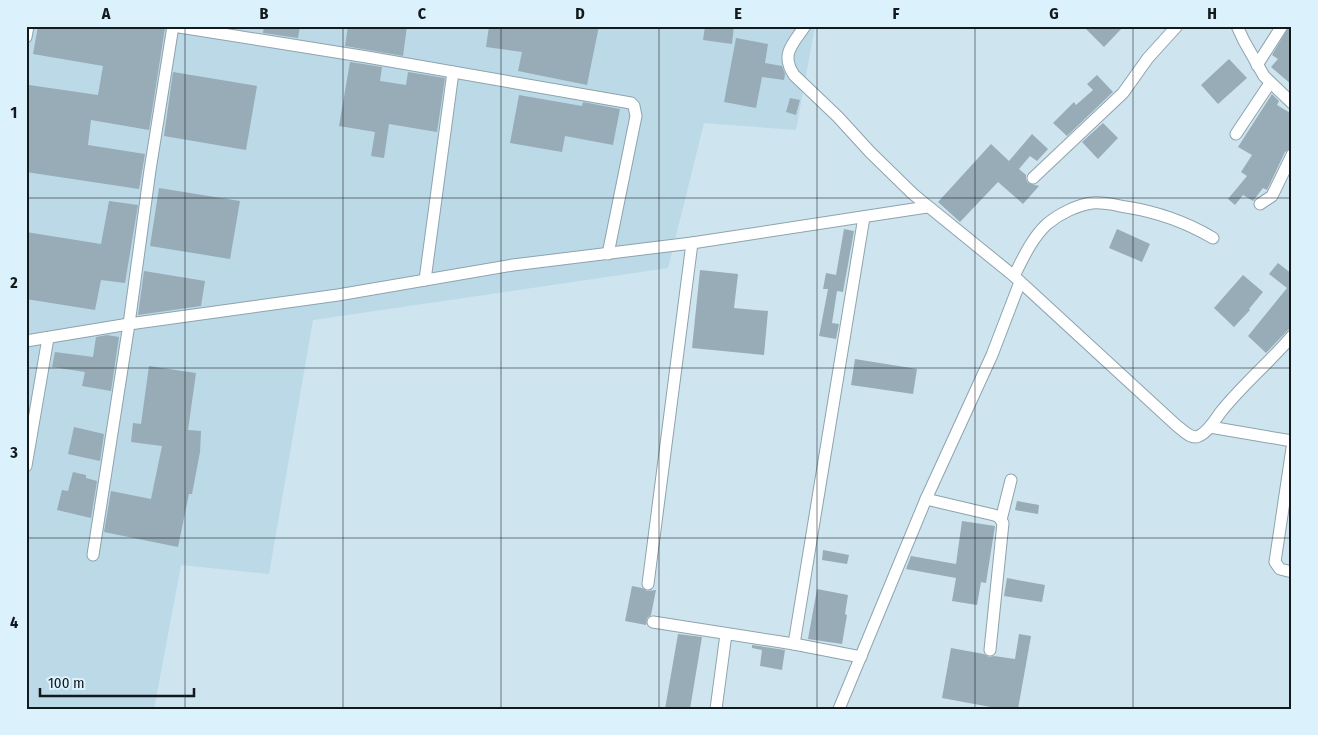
<svg xmlns="http://www.w3.org/2000/svg" width="1318" height="735" viewBox="0 0 1318 735" font-family="'Fira Sans Condensed',sans-serif">
<rect width="100%" height="100%" fill="#cee4ef"/>
<path fill="#bcd9e8" d="M26,26H815L796,130L704,123L668,268L313,320L269,574L181,565L154,709H26Z"/>
<g fill="#97acb6">
<path d="M38,26H156L165,28L149,130L91,120L88,145L145,154L139,189L26,172V104L29,85L98,95L103,66L33,54Z"/>
<path d="M264,26H300L298,38L263,33Z"/>
<path d="M348,26H407L403,56L345,46Z"/>
<path d="M489,26H599L587,85L518,71L522,52L486,47Z"/>
<path d="M705,26H734L732,44L703,40Z"/>
<path d="M1083,26H1124L1104,47Z"/>
<path d="M1289,26H1292V85L1271,67L1278,59L1272,55Z"/>
<path d="M736,38L768,44L765,63L782,66L785,74L784,80L762,77L756,108L724,102Z"/>
<path d="M1229,59L1247,78L1218,104L1201,85Z"/>
<path d="M350,62L382,67L380,81L406,85L408,72L445,78L437,132L389,124L384,158L371,156L375,132L339,126Z"/>
<path d="M173,72L257,86L246,150L164,136Z"/>
<path d="M1097,75L1113,92L1067,136L1053,123L1074,102L1076,105L1093,90L1087,84Z"/>
<path d="M1272,94L1279,101L1277,105L1292,114V148L1285,152L1267,190L1263,188L1253,201L1243,195L1235,205L1228,199L1247,176L1241,172L1252,155L1238,147Z"/>
<path d="M519,95L582,106L583,102L620,109L613,145L565,136L562,152L510,143Z"/>
<path d="M790,98L800,100L796,115L786,112Z"/>
<path d="M1103,123L1118,138L1098,159L1082,142Z"/>
<path d="M1032,134L1048,149L1037,161L1030,156L1019,169L1026,175V179L1028,183L1039,186L1023,204L998,182L960,222L938,202L991,144L1009,161Z"/>
<path d="M159,188L240,201L230,259L150,246Z"/>
<path d="M109,201L138,205L125,283L101,280L95,310L26,299V232L101,244Z"/>
<path d="M844,229L854,231L843,292L837,291L832,323L839,324L836,339L819,336L828,289H823L826,273L836,275Z"/>
<path d="M1117,229L1150,244L1142,262L1109,248Z"/>
<path d="M1278,263L1292,274V326L1266,353L1248,336L1287,288L1269,274Z"/>
<path d="M700,270L738,274L734,308L768,311L764,355L692,348Z"/>
<path d="M144,271L205,281L201,306L138,315Z"/>
<path d="M1243,275L1263,292L1249,309L1250,310L1234,327L1214,308Z"/>
<path d="M107,335L119,337L111,391L82,386L85,372L52,367L55,352L93,357L96,337Z"/>
<path d="M855,359L917,369L913,394L851,385Z"/>
<path d="M149,366L196,373L188,430L201,431L200,452L192,494H189L178,547L104,532L111,491L151,499L162,446L131,442L133,423L141,424Z"/>
<path d="M74,427L104,434L100,461L68,454Z"/>
<path d="M73,472L86,475V478L97,481L91,518L57,510L62,490L68,491Z"/>
<path d="M1017,501L1039,505L1038,514L1015,510Z"/>
<path d="M962,521L995,526L986,583L981,582L977,605L952,601L956,578L906,569L911,556L956,564Z"/>
<path d="M823,550L849,555L847,564L822,560Z"/>
<path d="M1007,578L1045,585L1042,602L1004,596Z"/>
<path d="M632,586L642,588L647,591L656,590L651,615L647,618L646,625L625,621Z"/>
<path d="M817,589L848,595L845,614L847,615L842,644L808,639Z"/>
<path d="M678,634L702,637L690,709H665Z"/>
<path d="M1019,634L1031,636L1018,709H1001L942,698L951,648L984,654L989,657L994,656L1015,659Z"/>
<path d="M752,645L785,650L782,670L760,666L762,650L752,648Z"/>
</g>
<g fill="none" stroke-linecap="round" stroke-linejoin="round">
<defs>
<g id="minor">
<path d="M805,26C793,44 780,54 794,75L838,117L870,152L913,194L1014,276L1176,425C1183,430 1191,440 1199,436C1208,432 1215,420 1220,413C1242,385 1269,363 1292,336"/>
<path d="M1237,26L1244,41L1264,76L1292,103"/>
<path d="M26,37L28,26"/>
<path d="M1257,65L1282,26"/>
<path d="M1236,134L1270,83"/>
<path d="M1033,178L1123,93L1148,58L1177,26"/>
<path d="M1260,204L1272,196L1292,155"/>
<path d="M1014,276C1023,258 1032,238 1047,224C1059,214 1077,205 1092,203C1104,202 1115,205 1126,207C1158,212 1186,222 1213,238"/>
<path d="M425,280L453,72"/>
<path d="M26,341L129,324L338,295L513,265L692,243L927,207"/>
<path d="M1210,427L1292,441"/>
<path d="M1292,448L1275,562L1280,569L1292,572"/>
<path d="M26,466L48,338"/>
<path d="M926,499L994,515L999,517L1003,523L990,650"/>
<path d="M1001,520L1011,480"/>
<path d="M93,555L129,324L150,170L173,26L367,57L631,103L634,106L636,116L608,254"/>
<path d="M648,584L692,243"/>
<path d="M653,622L794,644L861,657"/>
<path d="M794,644L864,217"/>
<path d="M716,709L726,634"/>
<path d="M839,709L926,499L992,355L1020,282"/>
</g>
</defs>
<use href="#minor" stroke="#8ea3ad" stroke-width="13"/>
<use href="#minor" stroke="#fff" stroke-width="11"/>
</g>
<path fill="none" stroke="#131a1e" stroke-width="1" stroke-opacity="0.55" d="M185,26V709M343,26V709M501,26V709M659,26V709M817,26V709M975,26V709M1133,26V709M26,198H1292M26,368H1292M26,538H1292"/>
<rect width="1318" height="735" fill="none" stroke="#dbf1fc" stroke-width="55"/>
<path d="M40 688v8h154v-8" fill="none" stroke="#131a1e" stroke-width="2.5"/>
<text x="48" y="688" font-size="15" fill="#131a1e" stroke="#dbf1fc" stroke-width="4" paint-order="stroke">100 m</text>
<rect x="28" y="28" width="1262" height="680" fill="none" stroke="#131a1e" stroke-width="2"/>
<g font-size="16" text-anchor="middle" font-weight="bold" fill="#131a1e">
<text x="106" y="19">A</text>
<text x="264" y="19">B</text>
<text x="422" y="19">C</text>
<text x="580" y="19">D</text>
<text x="738" y="19">E</text>
<text x="896" y="19">F</text>
<text x="1054" y="19">G</text>
<text x="1212" y="19">H</text>
<text x="14" y="118">1</text>
<text x="14" y="288">2</text>
<text x="14" y="458">3</text>
<text x="14" y="628">4</text>
</g>
</svg>
